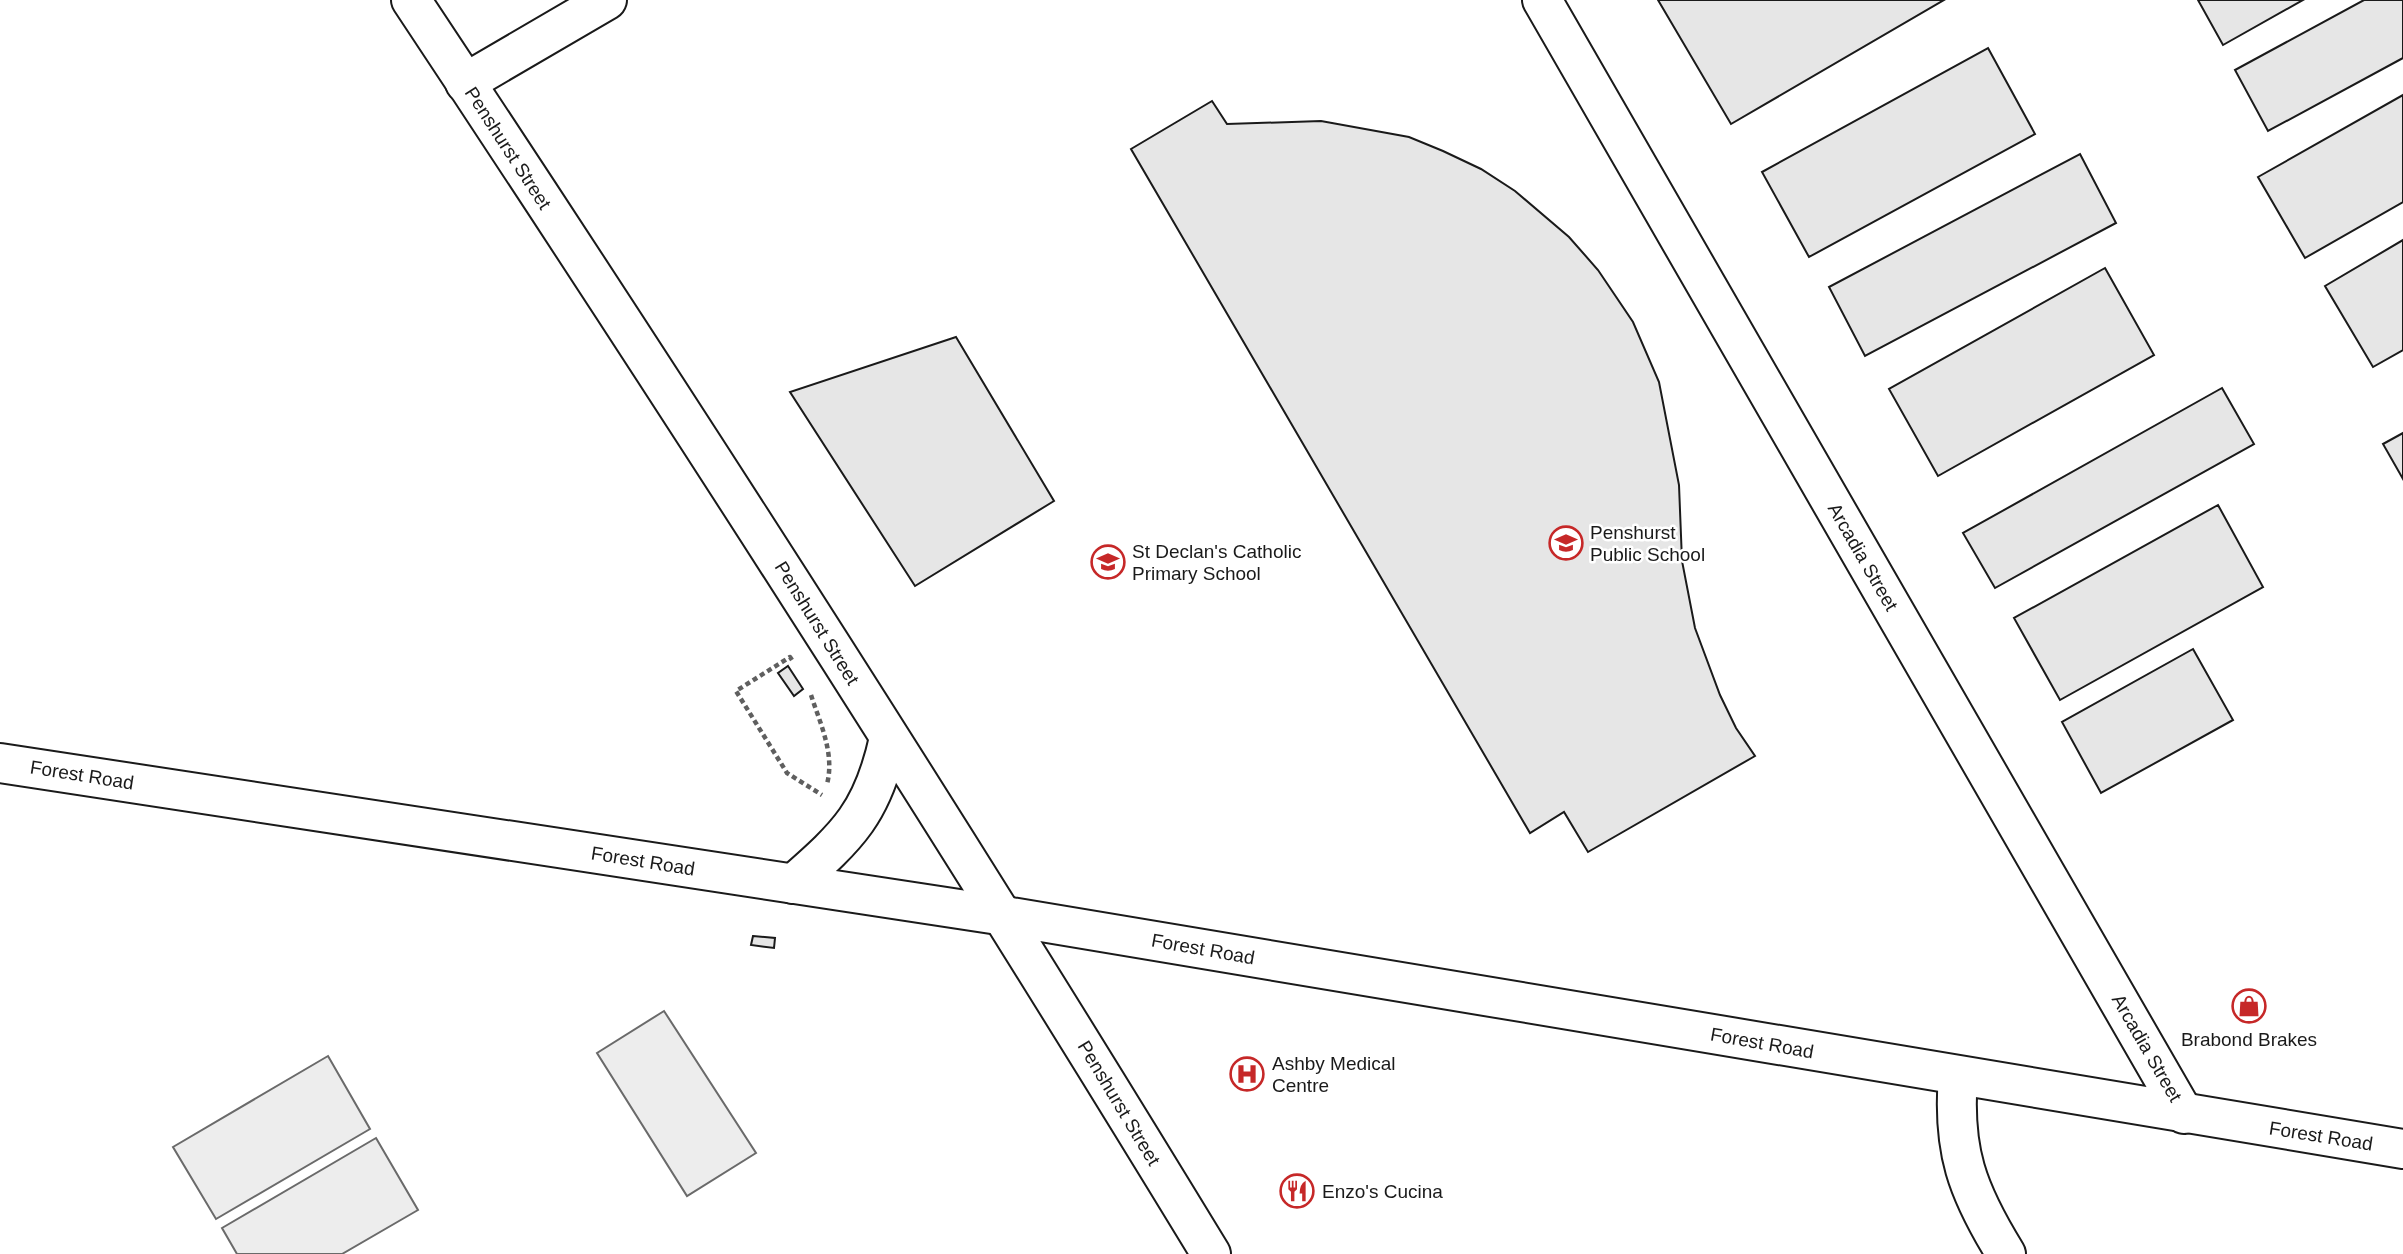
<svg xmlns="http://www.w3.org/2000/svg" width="2403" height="1254" viewBox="0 0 2403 1254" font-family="Helvetica,sans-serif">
<rect width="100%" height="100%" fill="#fff"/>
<g fill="#ededed" stroke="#6a6a6a" stroke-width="2">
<path d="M664,1011L756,1153L687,1196L597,1053Z"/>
<path d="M328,1056L370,1129L216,1219L173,1147Z"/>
<path d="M376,1138L418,1210L342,1254H237L222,1228Z"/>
</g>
<g fill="#e6e6e6" stroke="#1a1a1a" stroke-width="2">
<path d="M1658,0H1944L1731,124Z"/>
<path d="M2198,0H2303L2223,45Z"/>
<path d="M2364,0H2403V58L2268,131L2235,70Z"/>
<path d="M1988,48L2035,134L1809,257L1762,172Z"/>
<path d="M2403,95V202L2305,258L2258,177Z"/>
<path d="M1212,101L1227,124L1321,121L1409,137L1443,151L1481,169L1515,191L1569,237L1598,270L1633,322L1659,382L1679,485L1682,561L1695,628L1720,695L1736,728L1755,756L1588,852L1564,812L1530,833L1131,149Z"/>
<path d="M2080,154L2116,223L1865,356L1829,287Z"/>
<path d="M2403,240V350L2373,367L2325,286Z"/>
<path d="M2105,268L2154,355L1938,476L1889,389Z"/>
<path d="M956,337L1054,501L915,586L790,392Z"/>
<path d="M2222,388L2254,444L1995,588L1963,533Z"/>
<path d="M2403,433V479L2383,444Z"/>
<path d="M2218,505L2263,587L2060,700L2014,618Z"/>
<path d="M2193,649L2233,720L2101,793L2062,722Z"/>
<path d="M788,666L803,689L794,696L778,673Z"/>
<path d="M753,936L775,938L774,948L751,945Z"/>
</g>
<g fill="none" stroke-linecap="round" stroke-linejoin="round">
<defs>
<g id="minor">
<path d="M1542,0L2184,1114"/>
<path d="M465,83L607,0"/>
<path d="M1958,1076C1952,1150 1967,1191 2006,1254"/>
</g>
<path id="secondary" d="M411,0C685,413 953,830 1211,1254"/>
<g id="primary">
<path d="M0,763L1005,916L2403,1149"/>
<path d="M793,884C849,835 873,812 889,738"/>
</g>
</defs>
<use href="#minor" stroke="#1a1a1a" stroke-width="42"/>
<use href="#secondary" stroke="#1a1a1a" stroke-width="42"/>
<use href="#primary" stroke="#1a1a1a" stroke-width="42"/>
<g stroke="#5f5f5f" stroke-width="4.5" stroke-dasharray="5 3.5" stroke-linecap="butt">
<path d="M792,660L790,657L736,691L787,773L822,795"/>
<path d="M811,695C820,723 835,754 827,784"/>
</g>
<use href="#minor" stroke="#fff" stroke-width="38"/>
<use href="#secondary" stroke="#fff" stroke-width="38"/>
<use href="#primary" stroke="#fff" stroke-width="38"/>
</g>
<defs>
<symbol id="school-ring" viewBox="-11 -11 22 22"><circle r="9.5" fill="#fff" stroke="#c62828" stroke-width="1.5"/><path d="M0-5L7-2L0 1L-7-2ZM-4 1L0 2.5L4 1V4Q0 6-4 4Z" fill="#c62828"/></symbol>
<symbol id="shop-ring" viewBox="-11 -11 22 22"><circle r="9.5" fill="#fff" stroke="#c62828" stroke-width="1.5"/><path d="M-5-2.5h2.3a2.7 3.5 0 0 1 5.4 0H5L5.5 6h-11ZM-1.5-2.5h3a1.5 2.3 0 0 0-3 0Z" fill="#c62828"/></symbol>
<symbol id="hospital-ring" viewBox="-11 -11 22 22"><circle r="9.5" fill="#fff" stroke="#c62828" stroke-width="1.5"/><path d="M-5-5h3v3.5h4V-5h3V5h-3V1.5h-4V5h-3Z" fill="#c62828"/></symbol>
<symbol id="restaurant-ring" viewBox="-11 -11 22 22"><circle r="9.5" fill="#fff" stroke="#c62828" stroke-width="1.5"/><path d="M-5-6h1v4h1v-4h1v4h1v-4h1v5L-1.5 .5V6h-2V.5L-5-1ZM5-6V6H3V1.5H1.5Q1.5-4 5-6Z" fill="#c62828"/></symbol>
</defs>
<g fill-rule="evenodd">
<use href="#school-ring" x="1547" y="524" width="38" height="38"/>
<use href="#school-ring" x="1089" y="543" width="38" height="38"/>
<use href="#shop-ring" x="2230" y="987" width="38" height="38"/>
<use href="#hospital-ring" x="1228" y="1055" width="38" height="38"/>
<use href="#restaurant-ring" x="1278" y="1172" width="38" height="38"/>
</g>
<g text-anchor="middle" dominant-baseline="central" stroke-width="5" stroke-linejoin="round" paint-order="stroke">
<g font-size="19" fill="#1a1a1a" stroke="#fff">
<text transform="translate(508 148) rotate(57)">Penshurst Street</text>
<text transform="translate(1863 557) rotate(60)">Arcadia Street</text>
<text transform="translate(817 623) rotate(58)">Penshurst Street</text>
<text transform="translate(82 775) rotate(9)">Forest Road</text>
<text transform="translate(643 861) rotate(9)">Forest Road</text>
<text transform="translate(1203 949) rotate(10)">Forest Road</text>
<text transform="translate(1762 1043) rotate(10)">Forest Road</text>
<text transform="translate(2147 1048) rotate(60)">Arcadia Street</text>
<text transform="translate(1119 1103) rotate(59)">Penshurst Street</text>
<text transform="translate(2321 1136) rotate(9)">Forest Road</text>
</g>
<g font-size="19" fill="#1a1a1a" stroke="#fff" text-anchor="start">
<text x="1590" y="532">Penshurst<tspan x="1590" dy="22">Public School</tspan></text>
<text x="1132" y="551">St Declan's Catholic<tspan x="1132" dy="22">Primary School</tspan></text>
<text x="2249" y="1039" text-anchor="middle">Brabond Brakes</text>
<text x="1272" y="1063">Ashby Medical<tspan x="1272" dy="22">Centre</tspan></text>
<text x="1322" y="1191">Enzo's Cucina</text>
</g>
</g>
</svg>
